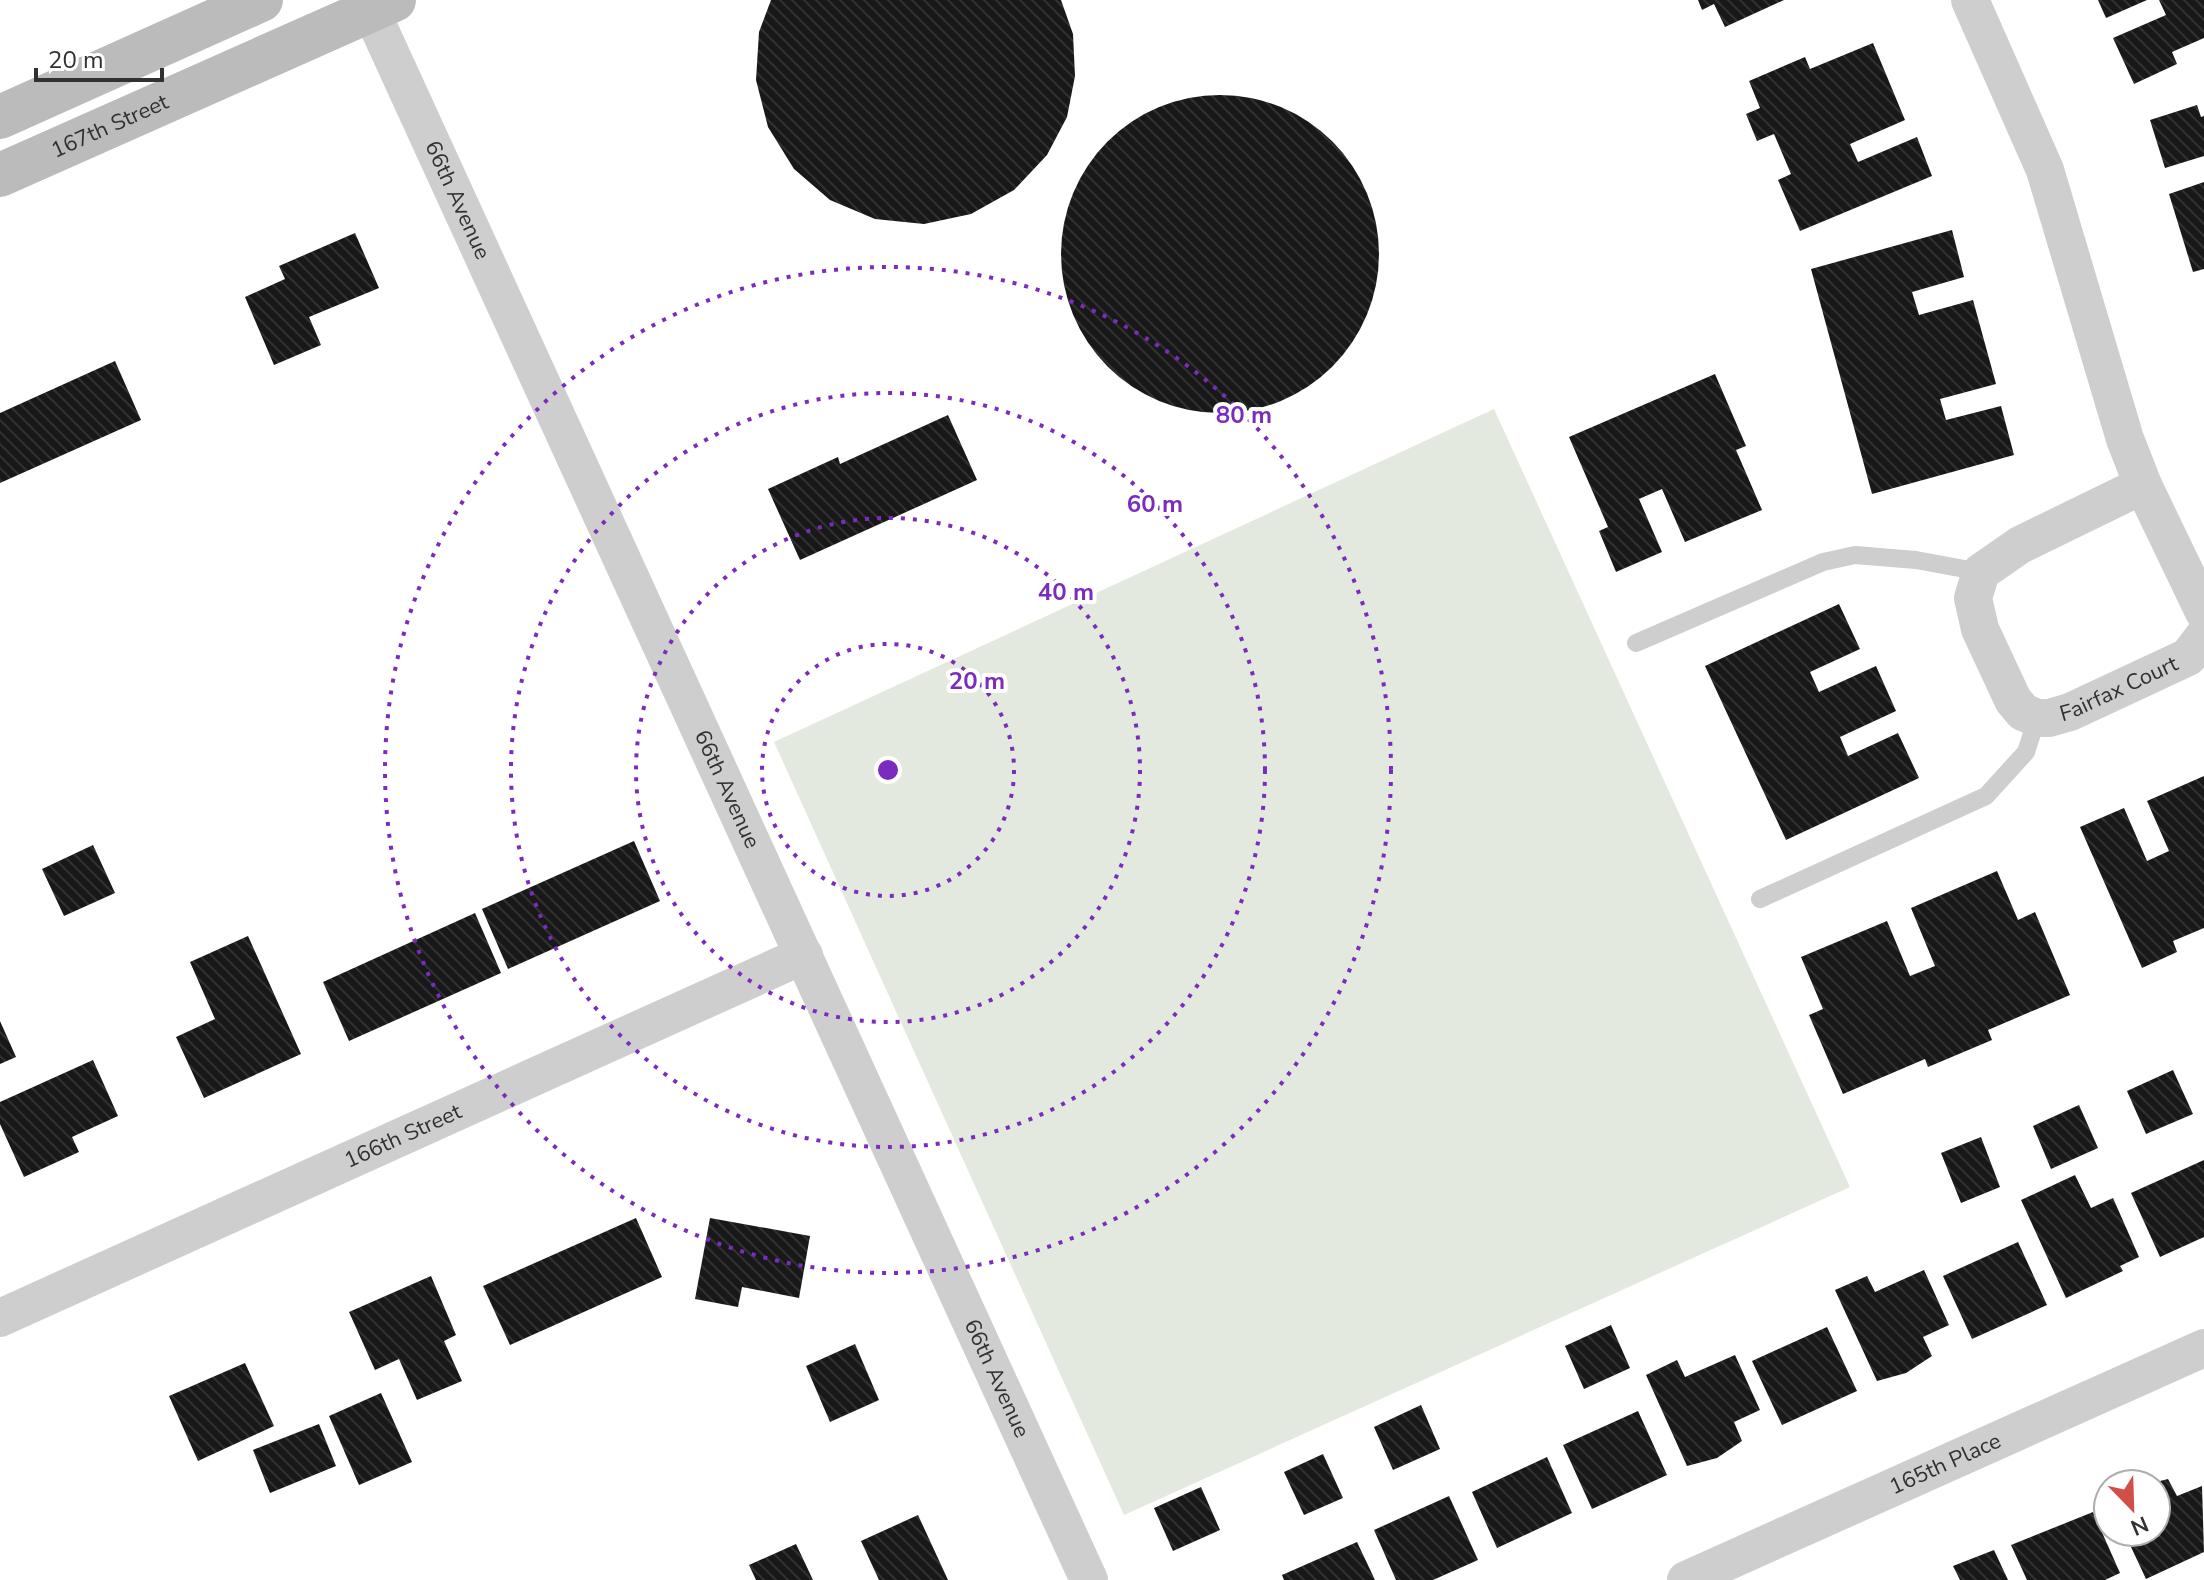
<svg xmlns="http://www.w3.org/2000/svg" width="2204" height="1580" viewBox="0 0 2204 1580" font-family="'Nunito Sans',sans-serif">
<defs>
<pattern id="building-back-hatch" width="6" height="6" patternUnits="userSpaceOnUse" patternTransform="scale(2)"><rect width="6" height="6" fill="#181818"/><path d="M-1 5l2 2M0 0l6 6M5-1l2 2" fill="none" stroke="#313131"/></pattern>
</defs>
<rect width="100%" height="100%" fill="#fff"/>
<path fill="#e3e9de" d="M1494,409L1850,1187L1124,1515L774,742Z"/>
<g fill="url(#building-back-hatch)">
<path d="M771,0H1061L1073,34L1075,76L1067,117L1047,155L1014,190L971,214L924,224L875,219L830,200L794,169L768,127L756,80L759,32Z"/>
<path d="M1698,0H1784L1725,27L1714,4L1702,10Z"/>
<path d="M2098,0H2147L2106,18Z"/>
<path d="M2159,0H2204V38L2172,52L2177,64L2134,84L2113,38L2166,15Z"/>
<path d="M1873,43L1905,120L1850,144L1858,162L1917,137L1932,176L1800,231L1778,180L1791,174L1774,134L1757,141L1746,114L1760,108L1749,81L1805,57L1810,69Z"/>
<circle cx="1220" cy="254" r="159"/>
<path d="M2197,105L2201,117L2204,116V156L2165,168L2150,120Z"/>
<path d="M2204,182V269L2193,272L2169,194Z"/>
<path d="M1952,230L1964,277L1912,292L1919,315L1973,300L1996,384L1940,399L1946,420L2001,406L2014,455L1872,494L1811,269Z"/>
<path d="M355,233L379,288L309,317L321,345L274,365L245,297L285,279L279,266Z"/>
<path d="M115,361L141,420L0,483V413Z"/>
<path d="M1715,374L1746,446L1736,450L1762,510L1685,542L1662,489L1639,499L1662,552L1616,572L1599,531L1608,527L1569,437Z"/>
<path d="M948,415L977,480L800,560L768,489L838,457L840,464Z"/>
<path d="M1839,604L1860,649L1810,672L1819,692L1876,666L1896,711L1840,737L1848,756L1898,733L1919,778L1786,840L1705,666Z"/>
<path d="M2204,776V928L2173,941L2177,952L2142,968L2080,827L2124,808L2147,861L2169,851L2147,801Z"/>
<path d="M634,841L660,901L508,969L482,909Z"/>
<path d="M93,845L115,893L64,916L42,869Z"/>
<path d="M1997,871L2018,920L2035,912L2070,995L1988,1030L1992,1040L1928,1067L1925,1059L1843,1094L1809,1015L1823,1009L1801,957L1887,921L1910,976L1935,966L1911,908Z"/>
<path d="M475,913L501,973L349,1041L323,982Z"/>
<path d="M248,936L301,1054L204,1098L176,1037L215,1019L190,962Z"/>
<path d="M0,1021L16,1057L0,1064Z"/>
<path d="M93,1060L118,1116L72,1137L79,1152L24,1177L0,1124V1102Z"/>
<path d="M2173,1070L2193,1114L2146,1134L2127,1091Z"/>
<path d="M2079,1105L2098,1148L2051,1169L2033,1126Z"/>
<path d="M1981,1137L2000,1187L1961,1203L1941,1153Z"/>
<path d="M2204,1160V1237L2160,1257L2131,1193Z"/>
<path d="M2075,1175L2091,1208L2113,1198L2139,1257L2120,1266L2123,1271L2066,1298L2021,1200Z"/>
<path d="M636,1218L662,1277L510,1345L483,1286Z"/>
<path d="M710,1218L810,1236L799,1298L742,1287L738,1307L695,1299Z"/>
<path d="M2018,1242L2047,1305L1972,1339L1943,1276Z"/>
<path d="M1924,1270L1949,1325L1923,1337L1932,1356L1906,1373L1877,1381L1835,1290L1867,1276L1875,1292Z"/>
<path d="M431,1276L456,1335L444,1341L462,1381L417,1400L399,1359L375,1370L349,1312Z"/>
<path d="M1611,1325L1630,1368L1584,1389L1565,1346Z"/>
<path d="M1827,1327L1857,1391L1782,1425L1752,1361Z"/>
<path d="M855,1344L879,1400L830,1422L806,1366Z"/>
<path d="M1735,1355L1760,1410L1734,1422L1742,1441L1717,1458L1687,1466L1646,1375L1677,1360L1685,1377Z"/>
<path d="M245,1363L274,1426L198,1461L169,1396Z"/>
<path d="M381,1393L412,1462L359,1485L329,1416Z"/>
<path d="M1421,1405L1440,1449L1393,1470L1374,1427Z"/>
<path d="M1638,1411L1667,1475L1592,1509L1563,1445Z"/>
<path d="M319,1424L336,1466L270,1493L253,1450Z"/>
<path d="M1323,1454L1343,1498L1304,1515L1284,1472Z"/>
<path d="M1547,1457L1572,1513L1497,1548L1472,1492Z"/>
<path d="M2168,1479L2177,1496L2202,1486L2204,1552L2146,1579L2124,1532H2156V1482Z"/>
<path d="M1201,1487L1220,1530L1173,1551L1154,1508Z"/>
<path d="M1449,1496L1478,1560L1433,1580H1396L1374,1530Z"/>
<path d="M2093,1512L2120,1573L2105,1580H2027L2011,1545Z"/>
<path d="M918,1515L948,1580H879L861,1541Z"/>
<path d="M1357,1542L1375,1580H1284L1282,1575Z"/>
<path d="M796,1544L813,1580H756L749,1565Z"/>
<path d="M1994,1550L2008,1580H1960L1953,1566Z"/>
</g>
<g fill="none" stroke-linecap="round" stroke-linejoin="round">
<g stroke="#cecece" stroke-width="18">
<path d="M1636,643L1823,562L1855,555L1916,560L1981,572"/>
<path d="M1760,899L1986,796L2026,752L2037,718"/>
</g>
<g stroke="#cecece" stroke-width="38">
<path id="s1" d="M366,0L1089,1580"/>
<path d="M1970,0L2045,170L2125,439L2143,485L2204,612"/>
<path id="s2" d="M2143,485L2020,545L1981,572L1973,598L1980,629L2013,700L2023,712L2037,718H2049L2070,712L2188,657L2204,636"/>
<path id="s3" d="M0,1318L804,955"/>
<path id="s4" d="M1686,1580L2204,1348"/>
</g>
<g stroke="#bbb" stroke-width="44">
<path d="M0,117L261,0"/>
<path id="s5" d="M0,175L394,0"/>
</g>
</g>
<g fill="none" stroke="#7b2cbf" stroke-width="4" stroke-dasharray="4 8">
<circle cx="888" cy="770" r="126"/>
<circle cx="888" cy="770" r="252"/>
<circle cx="888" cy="770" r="377"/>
<circle cx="888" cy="770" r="503"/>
</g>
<g text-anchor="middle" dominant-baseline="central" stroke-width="8" stroke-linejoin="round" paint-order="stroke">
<g font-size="22" fill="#313131" stroke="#fff">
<text stroke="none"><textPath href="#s5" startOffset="120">167th Street</textPath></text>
<text stroke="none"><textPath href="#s1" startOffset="220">66th Avenue</textPath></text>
<text stroke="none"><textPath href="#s2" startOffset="440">Fairfax Court</textPath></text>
<text stroke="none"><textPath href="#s1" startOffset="868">66th Avenue</textPath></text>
<text stroke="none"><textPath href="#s3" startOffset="442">166th Street</textPath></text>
<text stroke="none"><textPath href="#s1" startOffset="1516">66th Avenue</textPath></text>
<text stroke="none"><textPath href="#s4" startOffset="284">165th Place</textPath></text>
</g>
</g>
<circle cx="888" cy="770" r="12" fill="#7b2cbf" stroke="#fff" stroke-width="4"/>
<g font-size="24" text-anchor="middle" font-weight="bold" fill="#7b2cbf" stroke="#fff" stroke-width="8" stroke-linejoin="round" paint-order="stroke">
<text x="1244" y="423">80 m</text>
<text x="1155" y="512">60 m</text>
<text x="1066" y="600">40 m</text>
<text x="977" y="689">20 m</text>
</g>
<g transform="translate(2132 1508) rotate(157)"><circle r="38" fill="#ffffff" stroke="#adadad" stroke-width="2"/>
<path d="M0-6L14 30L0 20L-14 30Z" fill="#d24f49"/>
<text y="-12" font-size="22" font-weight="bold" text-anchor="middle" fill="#313131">N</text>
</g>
<path d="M36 68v12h126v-12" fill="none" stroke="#313131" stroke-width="4"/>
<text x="48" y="68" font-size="24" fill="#313131" stroke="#ffffff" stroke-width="6" paint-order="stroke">20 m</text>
</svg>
